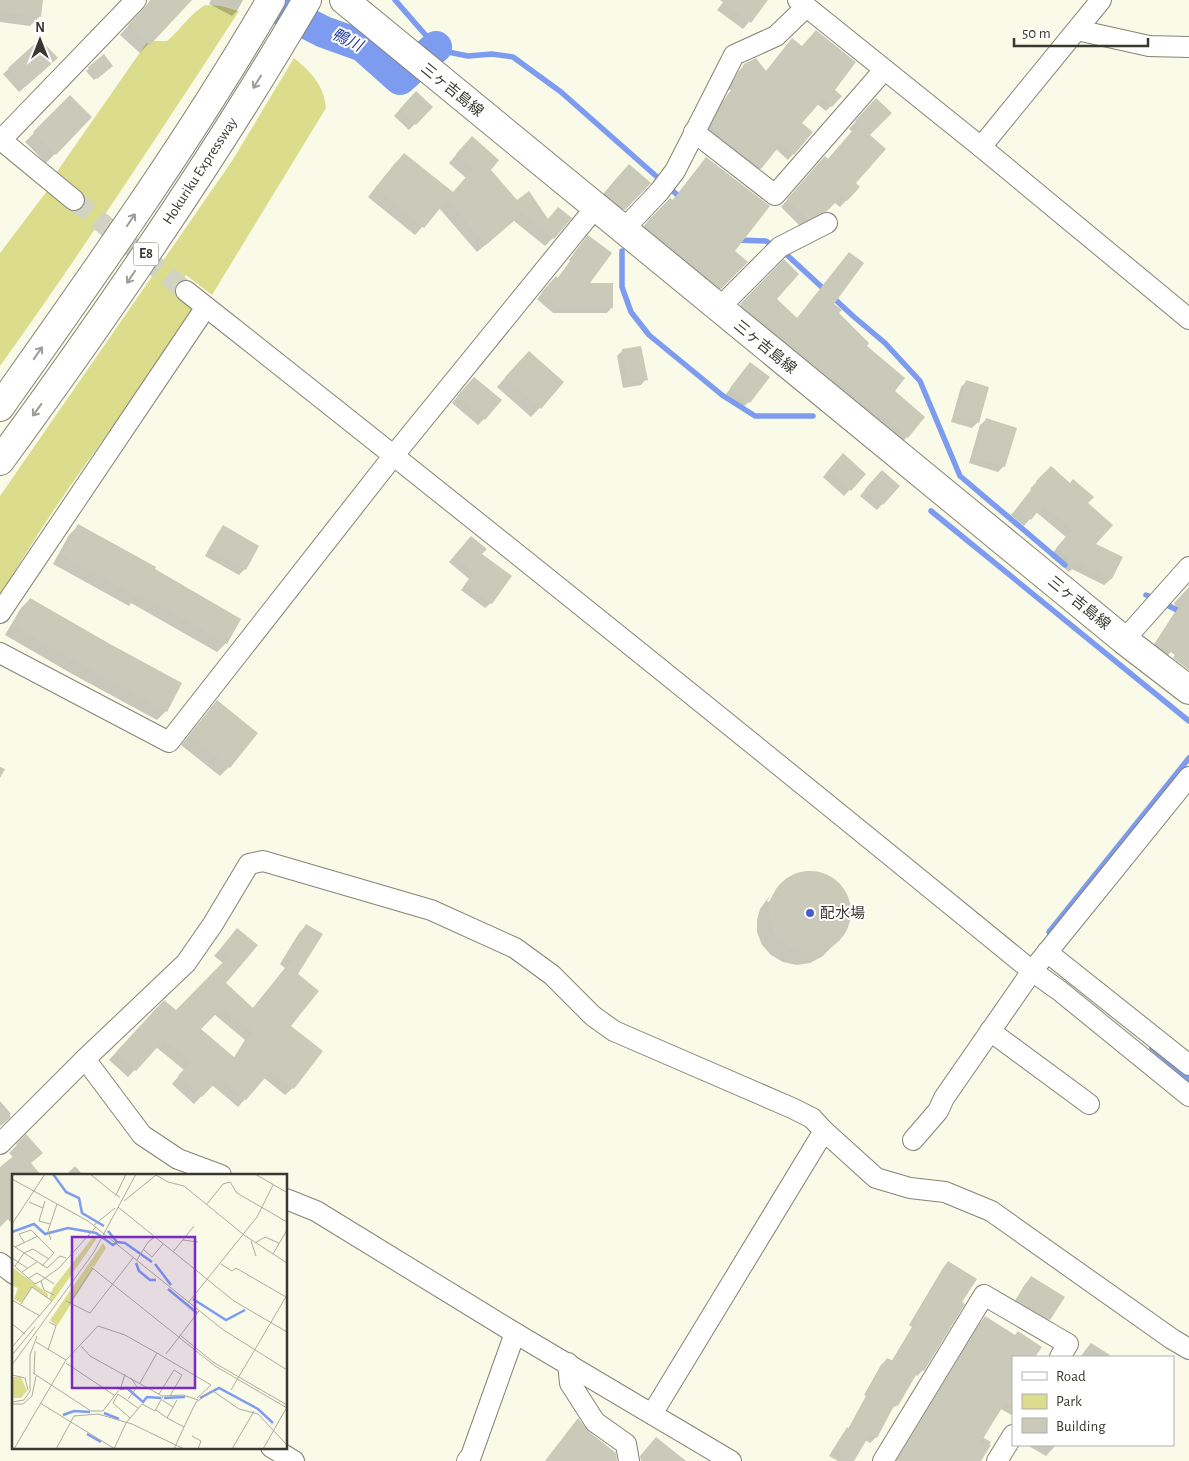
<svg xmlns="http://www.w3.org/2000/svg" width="1189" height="1461" viewBox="0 0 1189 1461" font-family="'Alegreya Sans','Noto Sans JP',sans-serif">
<rect width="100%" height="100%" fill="#f9fae8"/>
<g fill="#dbdd8d">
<path d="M205,5L221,6L239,11C161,131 83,250 0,366V253L47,191L66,202L78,189L56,173L148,41H167C180,30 190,14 205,5Z"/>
<path d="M294,58C311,72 324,85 326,108L212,295L186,275L174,289L199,312C130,404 57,496 0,597V496L232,161Z"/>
</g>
<g fill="#0003" fill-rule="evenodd">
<path d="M0,0H42L39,17L30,26L0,22Z"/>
<path d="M151,0H190L140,53L120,35Z"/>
<path d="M211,0H243L237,11L232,16L209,4Z"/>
<path d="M725,0H767L743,29L717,10Z"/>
<path d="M40,41L51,64L19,92L3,74Z"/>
<path d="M103,56L109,68L94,80L86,71Z"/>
<path d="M744,65L765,72L834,90L831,106L826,111L817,104L801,123L811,132L793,154L788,160L776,149L755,174L707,132L722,102L732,91L728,89L739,71Z"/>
<path d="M70,97L91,117L46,163L25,142Z"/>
<path d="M410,98L431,107L409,130L394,116Z"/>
<path d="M870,106L868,135L854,184L858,188L840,207L834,202L818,218L800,226L781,207L818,164L827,160L853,132L849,129Z"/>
<path d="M464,146L489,170L516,202L547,220L558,209L553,238L545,246L514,221L477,252L439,208L415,235L368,197L396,162L453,193L466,178L449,163Z"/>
<path d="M706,158L733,251L746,262L713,296L639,231L662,207L672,201Z"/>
<path d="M623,171L649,183L618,215L599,199Z"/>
<path d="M583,242L588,284L612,307L607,313H553L537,299L551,283L557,279L570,261L569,260Z"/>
<path d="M784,261L775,299L796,319L833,305L893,391L907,437L900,444L734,312Z"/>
<path d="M623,350L646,379L641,385L623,388L617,356Z"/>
<path d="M520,361L563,383L531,417L497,387Z"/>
<path d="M750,363L749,402L743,407L726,394Z"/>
<path d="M966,382L978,422L972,428L951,422L961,387Z"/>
<path d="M468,384L484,419L478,425L452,403Z"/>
<path d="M986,420L1004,466L998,472L969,463L980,425Z"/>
<path d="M837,460L864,474L844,496L823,477Z"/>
<path d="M1051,467L1087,503L1094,544L1121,558L1111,579L1104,585L1072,569L1069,572L1050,556L1066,537L1036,512L1024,526L1011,515L1031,490L1030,489Z"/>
<path d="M876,477L898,486L877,510L860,496Z"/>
<path d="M78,526L153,569L226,643L217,652L131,603L129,606L53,564L69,535Z"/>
<path d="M223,527L245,569L239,575L205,556L218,533Z"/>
<path d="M465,544L481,554L491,603L485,608L461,590L469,579L449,562Z"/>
<path d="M1189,587V628L1166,658L1151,649L1177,609L1174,603Z"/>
<path d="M30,599L166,711L157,720L74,675L5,635L21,608Z"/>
<path d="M217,702L229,767L220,776L181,745Z"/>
<path d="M0,767L5,769L0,778Z"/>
<path d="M808,871L819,872L830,877L839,883L846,893L850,906V920L845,933L823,956L810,963L797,965L783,962L771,955L762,945L757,932V920L760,909L771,894L767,901L769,902L777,888L786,879L797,873Z"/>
<path d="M306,926L289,1026L293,1088L285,1095L264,1078L238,1107L212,1085L194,1104L172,1084L184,1070L156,1047L128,1077L109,1060L157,1009L176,1012L223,963L214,956L237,930L225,983L252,1009L285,968L280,964L299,933ZM214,1014L245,1040L233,1059L200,1029Z"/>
<path d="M0,1101L11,1114L0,1125Z"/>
<path d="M26,1136L30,1163L14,1175V1219L10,1222L7,1218L0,1225V1169L14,1158L9,1153Z"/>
<path d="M75,1166L83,1175H66Z"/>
<path d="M948,1262L961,1303L963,1304L923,1370L917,1376L915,1374L897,1405L890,1410L876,1437L870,1443L865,1440L853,1461H838L829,1456L842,1435L848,1429L866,1396L864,1395L881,1365L887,1359L891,1362L912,1327L909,1325L943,1268Z"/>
<path d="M1031,1278L1049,1319L1044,1325L1012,1306L1025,1284Z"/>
<path d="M985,1318L1015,1336L1040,1348L1034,1357H1013V1416L1001,1409L982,1437L991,1442L980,1461H896L980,1323Z"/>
<path d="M1091,1343L1110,1355L1109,1357H1080Z"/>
<path d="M1027,1445H1056L1046,1456Z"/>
</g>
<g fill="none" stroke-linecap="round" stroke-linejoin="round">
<g stroke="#7d9bef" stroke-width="5.5">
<path d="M395,0L436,47L443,51L468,56L492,54L513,57L561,92L682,199"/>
<path d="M738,240L766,241L787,255L853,316L885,343L920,381L960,476L1065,565"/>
<path d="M622,251V287L631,312L649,335L722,395L755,416H813"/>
<path d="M931,511L1189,721"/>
<path d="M1146,595L1154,598"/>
<path d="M1169,606L1189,616"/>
<path d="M1049,932L1189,758"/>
<path d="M1152,1048L1189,1079"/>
</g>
<path stroke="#7d9bef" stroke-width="32" d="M273,0L286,13L324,32L363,46L400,79L436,47"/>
</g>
<g fill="#cacaba" fill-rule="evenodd">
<path d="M0,0H43L41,17L0,12Z"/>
<path d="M150,0H192L150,45L128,25L145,8Z"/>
<path d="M720,0H768L751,23Z"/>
<path d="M816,30L856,62L835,90L842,96L832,107L823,99L802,123L813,132L794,155L781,144L761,169L721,138L722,136L711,126L727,95L736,85L733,83L744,64L756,58L766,71L792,38L802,46Z"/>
<path d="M40,39L58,58L25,87L8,68Z"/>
<path d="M104,54L113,66L97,79L88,67Z"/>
<path d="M416,91L433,107L416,125L399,110Z"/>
<path d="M70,95L92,117L56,155L33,132Z"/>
<path d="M876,98L892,113L870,135L886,149L856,183L860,187L847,201L842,196L827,211L808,220L787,199L825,156L828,159L858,124L855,121Z"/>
<path d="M472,136L499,160L491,170L517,200L529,191L548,219L558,207L572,218L554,239L522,213L486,245L447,200L424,228L375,188L404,153L453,192L473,169L456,154Z"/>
<path d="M706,157L770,206L735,251L748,262L721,289L690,263L646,223L670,198L673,200Z"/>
<path d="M629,164L651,183L625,210L604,193Z"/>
<path d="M588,235L612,253L590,283H613V308H559L541,293L556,276L558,278L575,256L573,254Z"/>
<path d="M849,252L864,263L834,304L842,310L839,313L869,343L867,346L905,378L895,391L925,417L908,438L877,411L876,414L834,378L832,380L812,361L782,338L760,317L758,319L740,304L784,259L799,274L777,299L797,318Z"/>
<path d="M641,346L648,380L629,383L622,349Z"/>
<path d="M529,351L564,382L541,409L505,377Z"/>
<path d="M750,362L770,377L750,403L730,388Z"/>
<path d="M474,377L502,400L485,420L457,396Z"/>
<path d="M966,380L989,387L979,423L956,417Z"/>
<path d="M986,418L1017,428L1005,467L974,458Z"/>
<path d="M843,453L866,474L851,491L828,471Z"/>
<path d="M1051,466L1070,483L1073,479L1094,497L1088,503L1113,525L1096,544L1123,557L1112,579L1079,563L1076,566L1056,548L1072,530L1043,505L1031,520L1017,508L1037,483L1036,481Z"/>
<path d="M882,470L900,486L883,505L865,489Z"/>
<path d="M78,524L156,567L155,569L241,619L227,644L140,595L139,598L61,555Z"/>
<path d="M223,525L259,546L246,570L209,549Z"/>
<path d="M471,536L487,549L482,554L512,576L492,604L465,584L474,573L454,556Z"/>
<path d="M1189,591V670L1173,658L1175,655L1156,643Z"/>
<path d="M30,598L110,644L182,683L167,712L83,666L13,626Z"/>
<path d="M217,700L258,733L230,768L189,735Z"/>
<circle cx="810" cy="912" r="41"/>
<path d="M306,924L323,934L298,974L319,991L291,1026L323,1051L294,1089L271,1071L246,1100L220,1078L202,1097L178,1076L190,1062L164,1040L136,1071L116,1052L164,1000L176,1010L230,955L221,948L237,928L258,945L226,983L253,1008L292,960L286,956ZM222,1008L252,1032L235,1058L201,1029Z"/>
<path d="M0,1105L11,1117L1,1126L0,1125Z"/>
<path d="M26,1134L43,1153L31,1163L41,1175H14V1213L0,1227V1167L21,1150L16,1144Z"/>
<path d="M948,1261L977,1279L962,1302L965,1304L924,1371L920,1368L898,1406L895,1404L877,1438L870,1434L854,1461L834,1450L847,1427L850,1429L871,1390L869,1389L887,1358L893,1361L917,1321L914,1319Z"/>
<path d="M1031,1276L1065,1297L1050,1320L1016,1300Z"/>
<path d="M985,1316L1015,1335L1018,1331L1042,1347L1035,1357H1013V1407L1005,1403L979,1445H991L981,1461H897Z"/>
<path d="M578,1418L588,1431L616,1453L617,1461H545Z"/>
<path d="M656,1437L686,1461H641L640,1456Z"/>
</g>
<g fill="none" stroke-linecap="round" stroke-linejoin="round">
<path stroke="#d2d3c3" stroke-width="20" stroke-dasharray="20 10" stroke-linecap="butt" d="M74,200L186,291"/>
<defs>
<g id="street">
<path d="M798,0L981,147L1189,319"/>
<path d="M1077,30L1149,46L1189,47"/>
<path d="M694,132L775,195L884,70"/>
<path d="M1,140L74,200"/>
<path d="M0,141L136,0"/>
<path d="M981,147L1101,0"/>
<path d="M623,230L659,192L675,171L734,55L776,36L806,7"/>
<path d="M186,291C470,515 752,742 1032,971L1060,991L1189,1096"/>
<path d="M718,309L780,247L827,223"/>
<path d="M0,613L206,307"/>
<path d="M1124,640L1189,567"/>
<path d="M0,653L169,742L394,455L595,208"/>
<path d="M1047,952L1189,1065"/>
<path d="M990,1031L1089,1104"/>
<path d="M85,1059L142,1135L178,1159L221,1175"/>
<path d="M824,1131L876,1178L910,1188L945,1192L991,1211L1172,1339L1189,1349"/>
<path d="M913,1140L938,1111L944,1098L1032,971L1189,777"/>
<path d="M0,1144L85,1059L186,963L213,924L249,864L263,861L431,910L515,948L552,975L593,1016L614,1031L792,1108L812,1118L824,1131L652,1414"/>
<path d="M286,1199L316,1211L515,1333L731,1461"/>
<path d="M0,1263L14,1274"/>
<path d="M568,1363L570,1383L595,1422L626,1444L629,1461"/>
<path d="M271,1447L294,1461"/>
<path d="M467,1461L471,1456L515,1333"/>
<path d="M883,1461L984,1295L1068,1344L1060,1357"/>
<path d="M997,1461L1013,1435"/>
</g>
<path id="secondary" d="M344,0L1124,640L1189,690"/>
<g id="highway">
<path d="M0,407C94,274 189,141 271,0"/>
<path d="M0,461C109,312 214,159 307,0"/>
</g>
</defs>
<use href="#street" stroke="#848475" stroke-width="22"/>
<use href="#secondary" stroke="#848475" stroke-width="30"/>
<use href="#highway" stroke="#848475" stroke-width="30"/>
<use href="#street" stroke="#fff" stroke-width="20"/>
<use href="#secondary" stroke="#fff" stroke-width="28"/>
<use href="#highway" stroke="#fff" stroke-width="28"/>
</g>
<defs><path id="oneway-shaft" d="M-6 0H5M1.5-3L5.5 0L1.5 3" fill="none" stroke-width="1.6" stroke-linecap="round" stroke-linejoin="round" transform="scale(1.25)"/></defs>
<g stroke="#9c9c98">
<use href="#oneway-shaft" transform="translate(257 82) rotate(122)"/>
<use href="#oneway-shaft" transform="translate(131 220) rotate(-56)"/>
<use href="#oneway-shaft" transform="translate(131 277) rotate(124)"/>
<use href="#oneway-shaft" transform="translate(38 353) rotate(-55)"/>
<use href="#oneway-shaft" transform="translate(37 410) rotate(126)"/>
</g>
<circle fill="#405ed1" stroke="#fff" stroke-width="2" cx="810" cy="913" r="5"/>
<g text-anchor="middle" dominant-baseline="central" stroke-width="4" stroke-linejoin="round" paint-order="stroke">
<rect fill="#fff" stroke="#74746f" stroke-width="1" x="133.5" y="242.5" width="25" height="23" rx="4"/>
<g font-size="14" font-weight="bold" fill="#383831">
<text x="146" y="254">E8</text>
</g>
<g font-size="15" fill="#383831" stroke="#fff">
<text transform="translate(452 90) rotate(39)">三ヶ吉島線</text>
<text transform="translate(200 171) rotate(-57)">Hokuriku Expressway</text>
<text transform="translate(765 347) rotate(39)">三ヶ吉島線</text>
<text transform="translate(1079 603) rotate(39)">三ヶ吉島線</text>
</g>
<g font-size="15" fill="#383831" stroke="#fff" text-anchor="start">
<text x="820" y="913">配水場</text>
</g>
<g font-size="16" font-style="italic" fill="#283f9f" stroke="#fff">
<text transform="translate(347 40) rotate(26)">鴨川</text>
</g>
</g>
<g transform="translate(12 1174)">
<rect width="275" height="275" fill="#f9fae8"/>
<path d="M81,63L85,64L67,90L41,127L37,125L41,114ZM91,69L94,74L82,93L78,92L81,95L45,152L38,146ZM0,93L36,120V124L20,113L9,129L2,125L6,114L0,112ZM0,203H9L15,217L9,224H0Z" fill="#dbdd8d"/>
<path fill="none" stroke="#7d9bef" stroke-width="2.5" d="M41,0L54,18L67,24L70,39L92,52M96,57L105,68L113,69L140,88M0,58L22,50L33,60L56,54L84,59L101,71L105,68M124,89L127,97L138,106H144M143,90L159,111M156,115L185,139M181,125L214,146L233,136M108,215L115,214L131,228L135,223L149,224M152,224L173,223M188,224L207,214L246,235L261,249M92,239L107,245M51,241L62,237L78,238M75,260L89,268"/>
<path fill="none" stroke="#acac9f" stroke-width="1" d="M78,0L104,21M243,0L274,18M144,1L156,8L172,12L232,61L275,89M0,5L76,47L210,155L275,196M108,23L104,21L114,0M33,27L27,47L38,50M112,27L144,1M17,28L31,34M195,30L211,10L218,8L225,19L275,48M106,33L222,127L275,158M0,50L33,0M82,51L103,34M39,66L36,57L45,30M171,66L186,68M239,67L244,82M12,68L7,60L19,56L42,79L30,92M243,69L253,63L267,69M0,71L35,94L48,82L54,84M3,73L26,62M132,76L140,83L151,70M161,78L182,52M261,80L275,56M0,84L15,94M125,86L136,68L143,63M0,90L23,110L29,107M209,90L220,97L224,94L274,123M3,92L12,79L21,75L37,85M79,93L203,192L275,234M10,98L25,88M17,104L25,99L33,104L47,94L84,53M42,121L32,116L29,107L33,104L42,110M0,126L28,142M54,127L78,139L121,84M58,129L81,94M176,129L245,43L261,11M0,150L13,160M168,161L201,188L275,231M24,168L54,186M69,172L78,182L150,222L171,221L186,226M0,173L40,127L20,113L9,130M36,176L44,152L37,148M145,179L199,211L185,224M154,180L187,137M0,181L23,153M54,189L102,221M0,191L82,78L124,0M21,199L79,237H91L109,213L113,200M22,200L23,177M0,201L13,204L16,216M219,216L275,121M147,220L162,196L170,201L158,222M116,225L125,213L119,204M150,226L161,233L165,226M0,228L12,226L18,217V181L25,162M28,229L103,275M1,230H11L20,222L24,202M144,236L155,244L161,233M118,244L101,229L106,220L126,234M155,244L172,253L184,228L201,217L227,235L246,240L275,271M180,262L189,267L186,275M2,275L54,186L86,152L113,161L145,179L128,209M44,275L62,242L86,240L120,250L172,275M102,275L114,249L130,230L143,237L151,222M162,275L172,253M220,275L242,237M251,275L275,233"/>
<path fill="#7b2cbf" fill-opacity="0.15" stroke="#7b2cbf" stroke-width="2.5" d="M60,63H183V214H60Z"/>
<rect width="275" height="275" fill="none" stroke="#383831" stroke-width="2.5"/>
</g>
<rect x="1012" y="1356" width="162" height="90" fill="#ffffff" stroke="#afafad"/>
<rect x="1022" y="1372" width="25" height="8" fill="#ffffff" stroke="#afafad"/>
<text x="1056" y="1381" font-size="15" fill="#383831">Road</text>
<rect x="1022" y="1394" width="25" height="15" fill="#dbdd8d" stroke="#afafad"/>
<text x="1056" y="1406" font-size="15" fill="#383831">Park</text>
<rect x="1022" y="1418" width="25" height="15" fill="#cacaba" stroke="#afafad"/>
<text x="1056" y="1431" font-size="15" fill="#383831">Building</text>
<g transform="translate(40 40)" stroke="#ffffff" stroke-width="4" paint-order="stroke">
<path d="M0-4L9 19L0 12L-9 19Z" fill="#383831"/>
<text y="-8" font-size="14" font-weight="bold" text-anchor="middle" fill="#383831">N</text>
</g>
<path d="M1014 38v8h134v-8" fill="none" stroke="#383831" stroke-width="2.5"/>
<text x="1022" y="38" font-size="15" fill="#383831" stroke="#ffffff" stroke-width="4" paint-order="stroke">50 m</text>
</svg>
